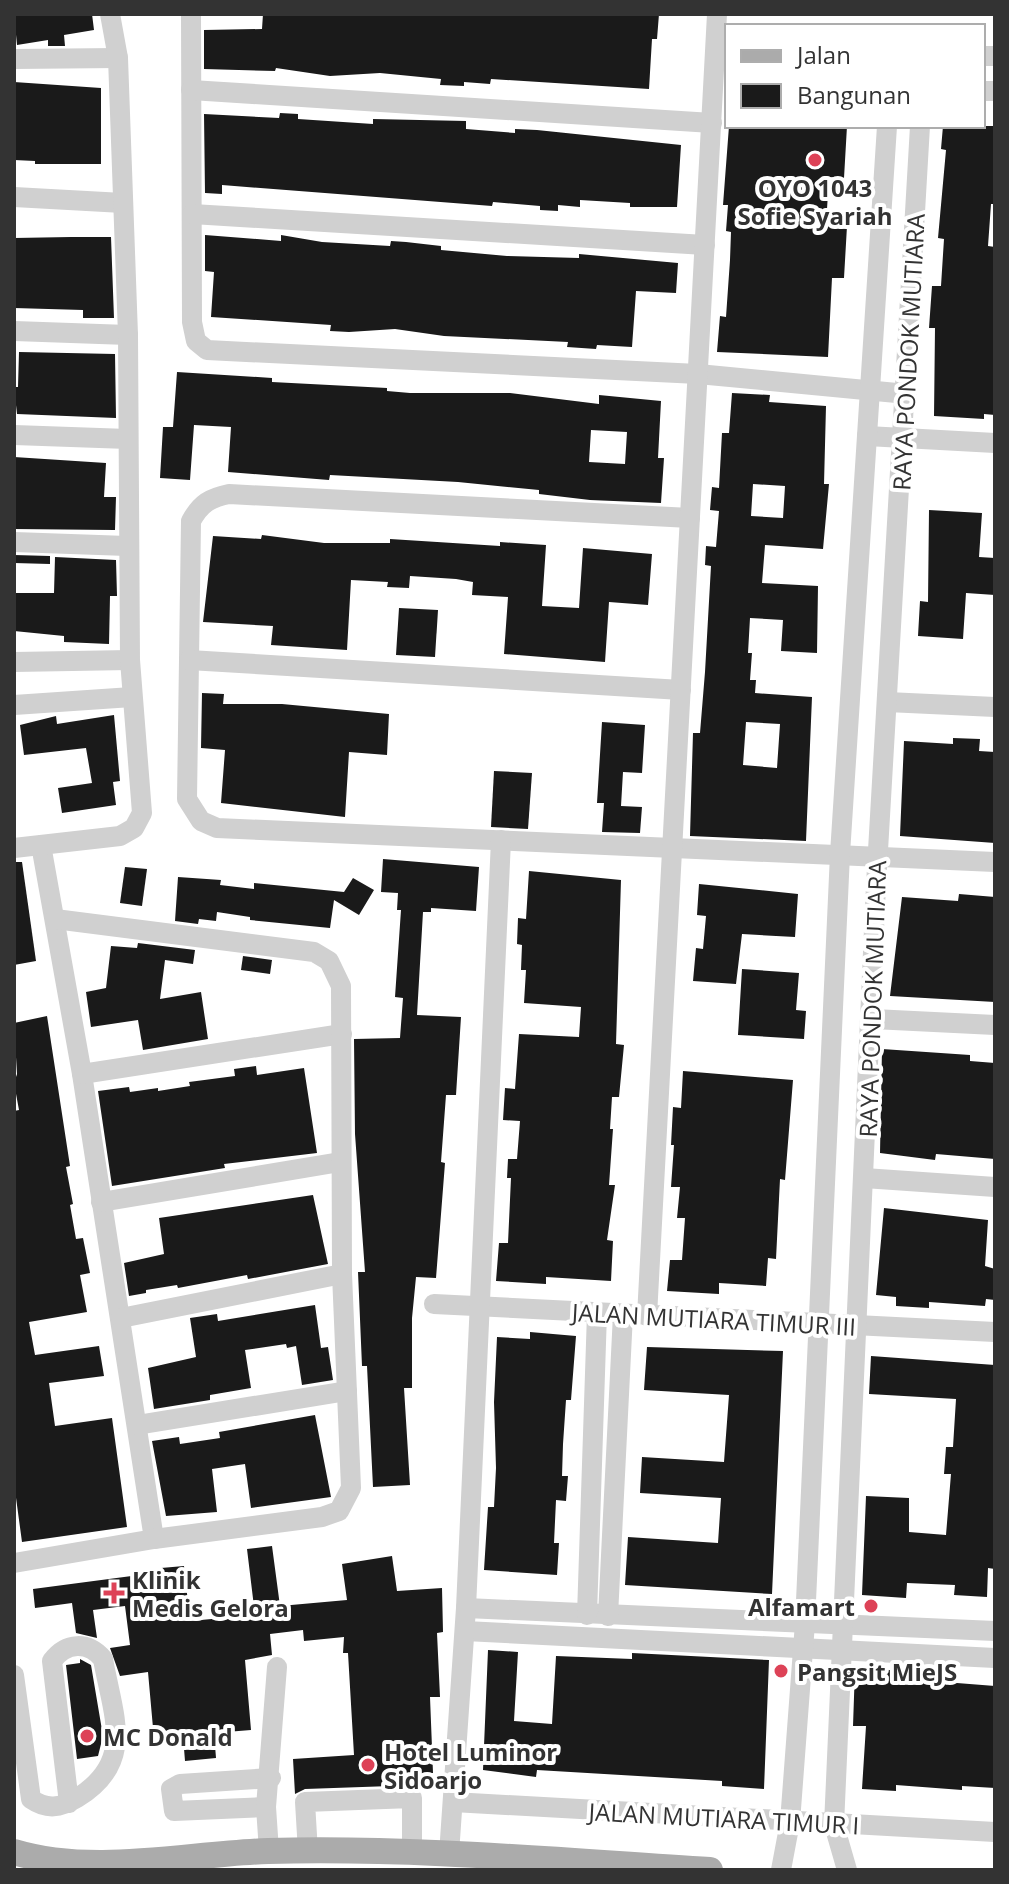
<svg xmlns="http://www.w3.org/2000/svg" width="1009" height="1884" viewBox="0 0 1009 1884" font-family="'Open Sans',sans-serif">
<rect width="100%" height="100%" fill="#fff"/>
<g fill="#1a1a1a" fill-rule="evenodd">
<path d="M14,14H92L94,30L64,35L65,46H48V40L17,45Z"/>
<path d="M263,14H659L657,39H652L649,89L491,79L490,84L464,82V86L440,85L441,79L380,73L330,76L276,68L275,71L204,69V30L262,29Z"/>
<path d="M14,82L101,88V164H35V161L14,160Z"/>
<path d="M280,113L298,114V119L373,124V119L466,121V129L515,133V129L537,130L681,145L677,207H630V203L580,200V207L558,205V211L540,210V206L493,202L492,206L222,185V194L205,193L204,114L279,118Z"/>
<path d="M729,126H847L844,178L829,177L826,225L847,226L844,278H832L828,357L717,352L720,316L726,317L730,260L731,232L726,231L728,205H723Z"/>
<path d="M943,126H995V204H991L988,246L995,247V415L984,414V419L934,416L935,328H929L932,286H941L944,239L938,238L946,150L941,149Z"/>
<path d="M205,235L281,241V235L322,242L390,246L391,241L406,242L441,246V250L507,256L579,258V254L678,263L676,293L636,291L632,347L597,345L596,349L567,347L568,342L444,336L395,329L349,332L330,331L331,325L211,317L214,272L205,271Z"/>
<path d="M71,237H111L114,318H83V310L14,308V238Z"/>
<path d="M19,352L115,354L116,418L17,414L14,387H18Z"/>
<path d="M177,372L272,378V382L387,388V391L410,393H510L599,404V395L661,401L658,458H664L661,503L590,500L539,494V490L458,482L330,475L329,480L228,472L231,427L194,425L190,480L160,478L163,427H173ZM591,430L627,432L625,464L589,462Z"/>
<path d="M732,393L770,395L769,402L826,406L824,484H829L823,549L765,545L762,583L818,586L817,653L781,651L783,620L750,618L748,653H752L750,680H756L755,693L812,697L806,841L690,836L693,733H700L705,672L711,566L705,565L706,546L716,547L719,511L710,510L712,487L719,488L722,433H729ZM753,484L785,486L783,518L751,516ZM746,722L780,724L777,768L743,765Z"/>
<path d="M14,457L106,463L104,497H116L115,530L14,529Z"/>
<path d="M929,510L982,513L979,557L995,558V595L966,593L963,639L918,636L920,601L928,602Z"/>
<path d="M262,535L324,543H390V539L500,546V542L546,545L542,606L579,608L583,548L652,554L648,605L609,602L605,662L504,654L508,597L472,595L473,582L456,579L410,576L409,588L387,587L388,582L351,580L347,650L271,645L273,626L203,622L213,536L261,539Z"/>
<path d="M14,555L50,556V564L14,563Z"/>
<path d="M55,557L116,560L117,596H110L109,644L64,642V636L14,631V593H54Z"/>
<path d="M399,608L438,610L435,657L396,655Z"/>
<path d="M202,693L224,694L223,704H282L389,714L387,755L349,752L345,817L221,803L225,750L201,748Z"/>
<path d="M114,715L120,781L113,782L116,805L62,813L58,788L92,783L86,748L24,755L20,725L56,716L57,724Z"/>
<path d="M602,722L645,725L642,773L623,772L621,806L642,807L640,833L602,832L604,803H597Z"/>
<path d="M953,738L980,739L979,751L995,752V843L900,836L904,741L953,744Z"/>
<path d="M494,771L532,773L528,829L491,827Z"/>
<path d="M383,859L479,867L476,911L431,908V912H423L417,1015L461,1017L456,1095H446L441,1162L445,1163L436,1278L416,1277L412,1318V1388H404L410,1485L373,1487L367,1366H362L358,1272H365L355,1134L354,1039L400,1038L403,998L395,997L401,910H397L398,893L381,892Z"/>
<path d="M14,862H22L36,961L14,965Z"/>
<path d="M125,867L147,869L142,906L120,903Z"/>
<path d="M529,871L621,880L616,1044L624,1045L619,1097H612L610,1129H613L609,1185H615L607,1240L613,1241L611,1281L546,1277V1284L496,1281L499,1243H508L511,1178H507L508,1159H517L520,1121L503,1120L505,1088L515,1089L519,1034L579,1037L581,1007L524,1003L526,970H521L522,945L517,944L518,918L526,919Z"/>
<path d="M178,877L221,880L220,885L254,889V883L344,892L353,878L374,890L359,915L334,900L330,928L250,920V917L217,912L216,921L199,919L198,924L175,921Z"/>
<path d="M699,884L798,894L795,937L742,934L736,984L693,981L696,948L703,949L706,916L697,915Z"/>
<path d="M959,894L995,897V1002L890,996L902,897L958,901Z"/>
<path d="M138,943L195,950L193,964L165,960L160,999L201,992L208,1039L143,1050L138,1020L91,1027L86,992L106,988L111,946L137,948Z"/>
<path d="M243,956L272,960L270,974L241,970Z"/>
<path d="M742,969L799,973L796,1010L806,1011L804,1039L738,1035Z"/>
<path d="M47,1016L70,1166L66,1167L73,1204L70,1205L76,1239L83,1238L90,1273L80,1275L87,1312L29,1322L35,1355L99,1346L104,1376L49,1383L55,1426L112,1418L127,1527L22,1542L14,1483V1111L19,1110L14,1083L17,1074L14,1023Z"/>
<path d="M882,1049L970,1055V1061L995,1063V1159L936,1154L935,1160L880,1153Z"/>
<path d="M256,1066L257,1075L304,1068L317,1153L224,1164L225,1168L112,1186L98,1091L129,1087L130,1092L158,1088V1091L190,1086L189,1082L235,1076L234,1069Z"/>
<path d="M683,1071L793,1080L785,1180L780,1179L776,1259L768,1258L766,1286L719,1283V1294L667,1291L670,1260H682L685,1218H677L680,1187H671L674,1145H671L673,1107L681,1108Z"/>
<path d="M313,1195L328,1264L248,1279L247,1275L178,1288L177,1285L146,1290V1293L129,1296L124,1263L164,1254L159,1218Z"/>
<path d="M884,1208L988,1220L985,1266L995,1269V1300L986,1299L985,1306L929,1302V1308L896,1306V1297L876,1295Z"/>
<path d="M315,1305L321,1348L328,1347L333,1380L302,1385L296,1346L287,1348L286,1344L245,1350L251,1388L210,1395V1400L154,1409L148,1368L196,1357L190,1318L217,1314L218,1321Z"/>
<path d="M530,1332L576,1336L571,1400H566L563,1444L562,1476H568L566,1501L556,1500L554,1543H559L557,1575L484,1570L488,1507H494L496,1468L494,1402L497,1337L530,1339Z"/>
<path d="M647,1347L783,1351L772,1594L625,1585L628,1537L718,1543L721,1498L640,1493L642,1457L724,1462L729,1395L644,1390Z"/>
<path d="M871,1356L995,1365V1569L988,1568L987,1597L954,1595L955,1585L907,1583L906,1598L862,1595L866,1496L909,1498V1532L946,1535L951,1474H944L946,1447H953L956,1399L869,1394Z"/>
<path d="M315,1415L331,1497L251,1508L245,1464L212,1469L217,1512L166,1516L152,1441L179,1437L180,1444L220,1438L219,1432Z"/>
<path d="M272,1546L280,1606L347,1600L342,1564L392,1556L397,1591L442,1588L443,1632L437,1633L440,1697H430L433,1773L390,1775L391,1786L305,1789L295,1794L293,1759L354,1755L348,1653H343L344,1637L304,1641L303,1630L270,1634L272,1655L245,1660L251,1730L214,1733L216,1758L185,1761L183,1736L154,1739L148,1672L120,1676L110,1648L130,1645L125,1606L93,1610L97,1638L76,1633L72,1603L35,1608L33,1589L162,1572L161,1568L184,1566L190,1621L255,1615L247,1549Z"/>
<path d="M488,1650L518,1652L514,1721L552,1724L556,1656L632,1659V1653L769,1660L764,1789L722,1786V1781L537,1770L536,1777L483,1770Z"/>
<path d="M80,1659L91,1665L103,1736L98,1756L77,1759L66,1665L80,1663Z"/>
<path d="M855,1668L907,1671L906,1679L995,1686V1788L962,1786V1790L896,1785V1791L862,1789L866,1726H853Z"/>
</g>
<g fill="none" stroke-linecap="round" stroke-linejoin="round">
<g stroke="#d0d0d0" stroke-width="20">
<path d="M191,14L192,322L196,341L207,350L698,374L907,394"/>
<path d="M983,56H995"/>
<path d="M14,59L118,58"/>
<path d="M191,90L712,123"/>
<path d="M983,91H995"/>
<path d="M14,197L123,203"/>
<path d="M192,214L705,245"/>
<path d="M14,331L128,335"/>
<path d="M14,435L128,439"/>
<path d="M867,436L995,443"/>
<path d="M690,518L229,494C210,498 201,503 191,521L187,799L201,821L217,828L995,862"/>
<path d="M14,542L127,546"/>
<path d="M189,660L681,690"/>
<path d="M14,662L130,660"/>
<path d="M887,702L995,707"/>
<path d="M14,705L132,697"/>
<path d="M41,845L82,1074L154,1539"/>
<path d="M14,848L120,836L134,828L142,813L130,660L128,335L118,58L110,14"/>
<path d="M873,1019L995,1025"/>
<path d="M82,1074L342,1034"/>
<path d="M864,1178L995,1187"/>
<path d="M101,1202L340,1162"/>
<path d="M434,1304L995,1332"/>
<path d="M647,1316L717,14"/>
<path d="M121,1318L342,1274"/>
<path d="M137,1425L347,1391"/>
<path d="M14,1563L154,1539L322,1517L339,1511L351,1488L342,1274L341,986L329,961L314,952L55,919"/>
<path d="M466,1608L995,1631"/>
<path d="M587,1615L597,1313"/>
<path d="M608,1616L623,1314"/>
<path d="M465,1631L995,1658"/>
<path d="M14,1675L31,1799C47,1810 60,1808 77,1798C136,1762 113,1716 103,1659C88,1641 66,1642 52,1661L69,1803"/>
<path d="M453,1802L995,1832"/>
<path d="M266,1807L174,1811L171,1789L180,1784L271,1778"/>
<path d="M269,1851L266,1807L277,1667"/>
<path d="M308,1852L305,1802L412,1798V1853"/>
<path d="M449,1854L466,1608L501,840"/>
<path d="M781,1870L790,1822L805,1623L840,854L887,126"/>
<path d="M847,1870L834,1825L876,885L920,126"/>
</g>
<path stroke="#ababab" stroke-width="26" d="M14,1852C94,1876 185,1854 268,1851C415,1847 563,1861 710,1870"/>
</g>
<g fill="#dd4257" stroke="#fff" stroke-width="3">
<circle cx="815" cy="160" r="8"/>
<path d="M110 1581h8v8h8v8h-8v8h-8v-8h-8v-8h8z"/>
<circle cx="871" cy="1606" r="8"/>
<circle cx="781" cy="1671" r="8"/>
<circle cx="87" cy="1736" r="8"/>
<circle cx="368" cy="1765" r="8"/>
</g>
<g text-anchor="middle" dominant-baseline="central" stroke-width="8" stroke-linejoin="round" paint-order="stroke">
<g font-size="24" font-weight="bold" fill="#333" stroke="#fff" text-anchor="start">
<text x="815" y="187" text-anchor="middle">OYO 1043<tspan x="815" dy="28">Sofie Syariah</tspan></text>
<text x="132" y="1579">Klinik<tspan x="132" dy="28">Medis Gelora</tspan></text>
<text x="855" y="1606" text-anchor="end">Alfamart</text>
<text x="797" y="1671">Pangsit MieJS</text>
<text x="103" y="1736">MC Donald</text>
<text x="384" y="1751">Hotel Luminor<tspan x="384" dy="28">Sidoarjo</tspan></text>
</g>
<g font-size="24" fill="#333" stroke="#fff">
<text transform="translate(908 352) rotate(-87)">RAYA PONDOK MUTIARA</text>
<text transform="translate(872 999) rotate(-88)">RAYA PONDOK MUTIARA</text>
<text transform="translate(714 1319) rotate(3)">JALAN MUTIARA TIMUR III</text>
<text transform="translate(724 1818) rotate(3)">JALAN MUTIARA TIMUR I</text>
</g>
</g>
<rect width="1009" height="1884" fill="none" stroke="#333333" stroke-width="32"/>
<rect x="725" y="24" width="260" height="104" fill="#ffffff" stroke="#adadad" stroke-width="2"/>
<rect x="741" y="50" width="40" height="12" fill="#ababab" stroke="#adadad" stroke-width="2"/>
<text x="797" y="64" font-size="24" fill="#333333">Jalan</text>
<rect x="741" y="84" width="40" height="24" fill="#1a1a1a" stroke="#adadad" stroke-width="2"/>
<text x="797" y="104" font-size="24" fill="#333333">Bangunan</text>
</svg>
